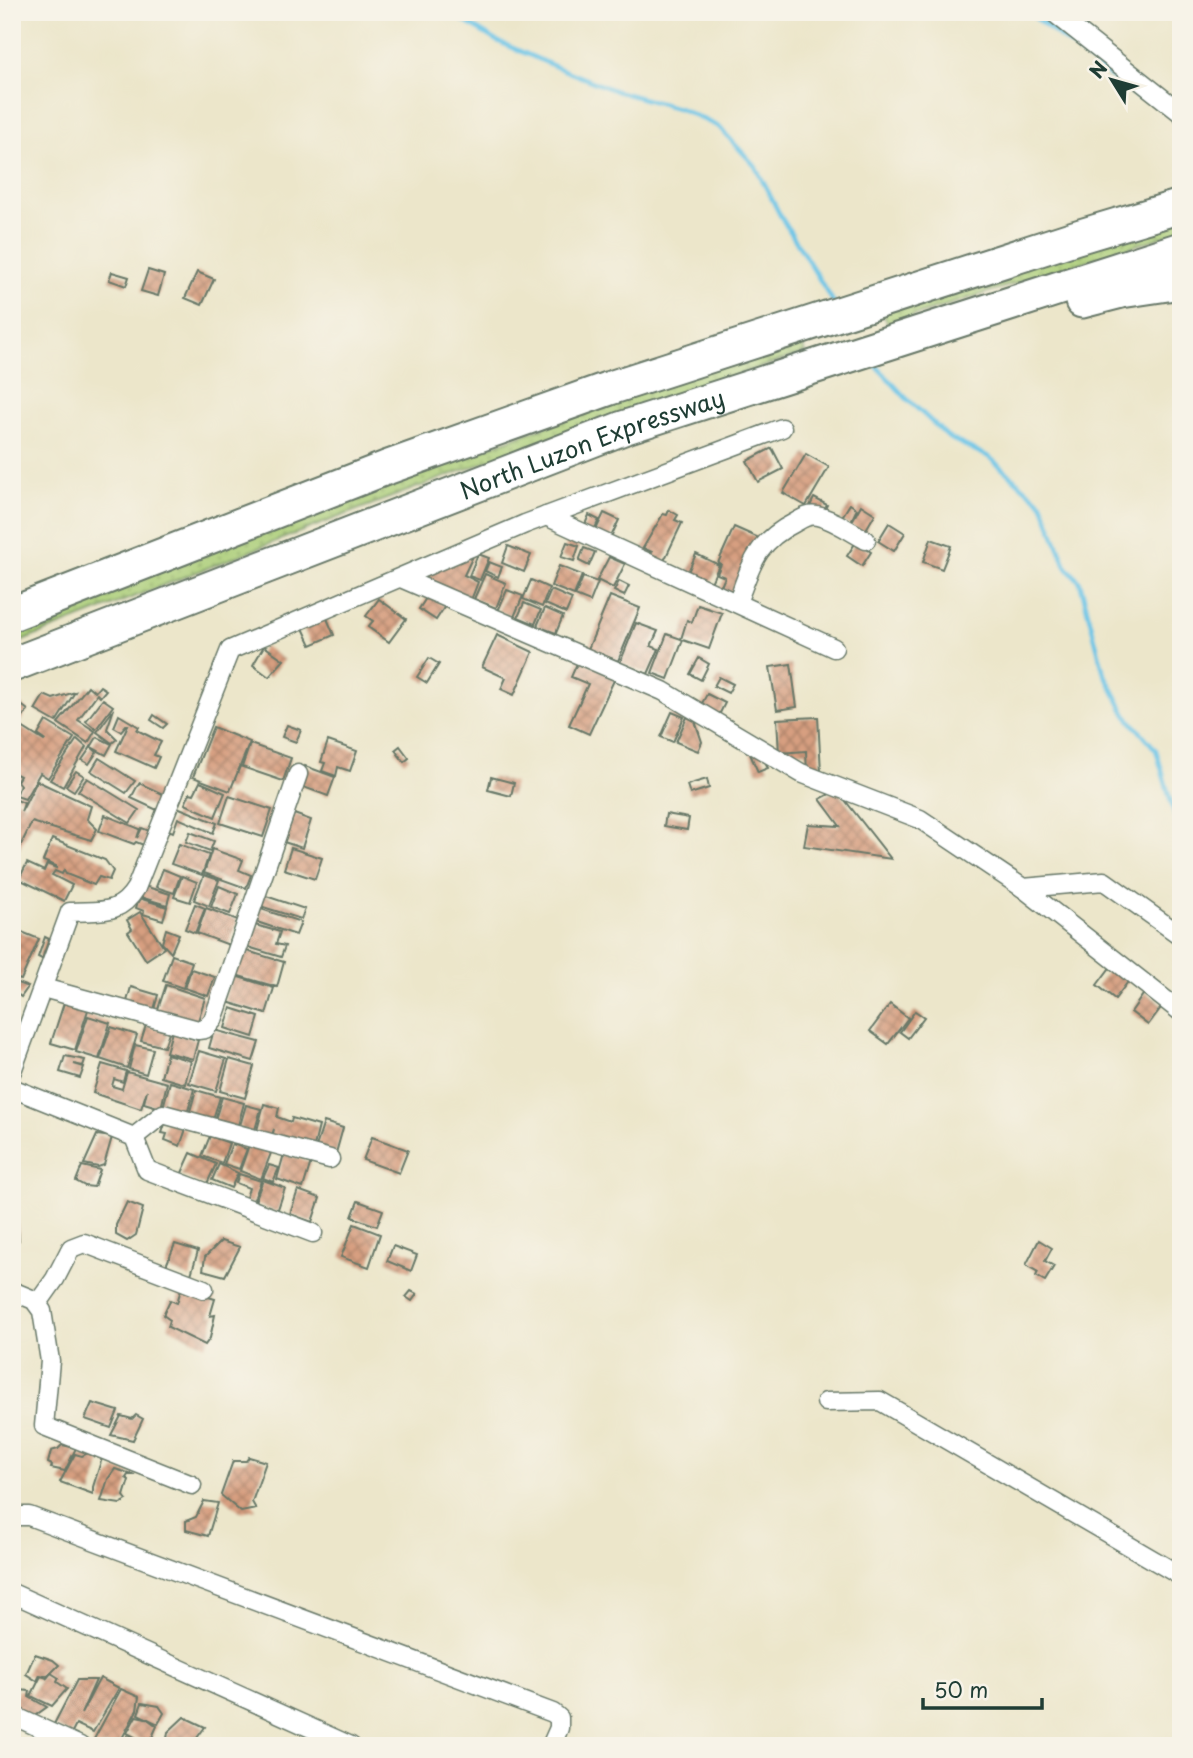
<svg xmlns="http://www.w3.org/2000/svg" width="1193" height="1758" viewBox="0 0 1193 1758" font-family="'Playpen Sans',sans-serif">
<defs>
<pattern id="grass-dots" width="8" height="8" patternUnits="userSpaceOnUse" patternTransform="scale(1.75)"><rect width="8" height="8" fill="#abce78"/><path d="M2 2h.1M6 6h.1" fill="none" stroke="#8ba863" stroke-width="1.8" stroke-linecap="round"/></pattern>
<pattern id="building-cross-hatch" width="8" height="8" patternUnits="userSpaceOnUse" patternTransform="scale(1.75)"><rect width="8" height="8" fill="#d79f80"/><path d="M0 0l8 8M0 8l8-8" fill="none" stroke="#ae836a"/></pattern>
</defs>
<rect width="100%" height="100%" fill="#f7f3e8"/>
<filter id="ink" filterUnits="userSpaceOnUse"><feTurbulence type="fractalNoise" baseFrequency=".0143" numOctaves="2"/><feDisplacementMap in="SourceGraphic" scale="14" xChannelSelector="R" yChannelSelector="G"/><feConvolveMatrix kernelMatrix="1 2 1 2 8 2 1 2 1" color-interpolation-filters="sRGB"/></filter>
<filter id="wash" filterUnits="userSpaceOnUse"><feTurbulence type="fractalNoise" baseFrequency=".00686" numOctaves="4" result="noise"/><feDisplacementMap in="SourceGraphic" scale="28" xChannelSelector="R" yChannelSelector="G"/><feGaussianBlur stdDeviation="1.57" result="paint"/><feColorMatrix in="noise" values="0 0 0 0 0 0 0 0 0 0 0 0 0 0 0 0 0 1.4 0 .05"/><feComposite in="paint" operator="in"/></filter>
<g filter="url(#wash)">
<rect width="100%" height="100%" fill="#ece6ca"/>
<g fill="url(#grass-dots)" stroke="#658656" stroke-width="2">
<path d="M1181,213V231L888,324L882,311Z"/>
<path d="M800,335L805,353C536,437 274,541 12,645V625L219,544Z"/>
</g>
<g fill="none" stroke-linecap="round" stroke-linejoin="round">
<g stroke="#69c4e7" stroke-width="4.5">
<path d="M449,12L497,41L561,69L616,91L681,109L719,127L755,166L781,217L834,303"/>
<path d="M872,361L905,397L949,438L989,457L1042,503L1066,566L1080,582L1104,673L1126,715L1156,750L1181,837"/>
</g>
<path stroke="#69c4e7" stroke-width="16" d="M1037,12L1140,92"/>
</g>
<g id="blocks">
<g fill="url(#building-cross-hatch)">
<path d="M148,270L164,275L158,296L141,291Z"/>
<path d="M112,272L129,277L126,286L109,280Z"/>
<path d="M197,272L214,279L202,305L185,298Z"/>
<path d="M772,448L783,469L758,482L747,461Z"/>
<path d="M806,454L829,467L806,506L783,493Z"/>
<path d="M814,498L827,505L823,513L810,506Z"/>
<path d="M850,504L857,509L849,525L840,520Z"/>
<path d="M861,505L875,514L864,533L850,525Z"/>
<path d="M669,510L678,515L675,520L682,523L663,563L649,557L652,552L643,548L663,514L667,515Z"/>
<path d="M604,513L619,520L609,541L594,534Z"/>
<path d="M589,515L599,520L592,534L583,529Z"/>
<path d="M889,523L905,533L894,551L878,541Z"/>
<path d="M734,527L759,538L734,597L719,591L725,577L717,574L721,564L718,563Z"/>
<path d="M931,539L951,546L942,569L923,562Z"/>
<path d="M567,542L579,546L574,561L561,557Z"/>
<path d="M856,542L871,552L862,566L847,556Z"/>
<path d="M508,546L531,555L524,572L502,563Z"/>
<path d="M584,548L595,552L589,566L579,561Z"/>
<path d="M478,554L489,558L480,580L469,576Z"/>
<path d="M696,554L719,565L710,585L687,574Z"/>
<path d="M473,556L464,575L478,582L471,600L424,582L425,572Z"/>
<path d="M609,557L625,564L613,588L597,580Z"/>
<path d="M489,562L502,567L498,577L485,571Z"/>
<path d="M559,566L582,575L574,595L551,586Z"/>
<path d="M485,574L506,583L496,608L474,599Z"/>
<path d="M583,577L598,582L590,602L575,596Z"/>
<path d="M531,580L549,588L542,607L523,599Z"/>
<path d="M619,581L629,586L624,596L614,591Z"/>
<path d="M507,590L523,596L514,617L498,611Z"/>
<path d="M551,590L572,599L566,613L545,604Z"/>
<path d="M428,595L445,606L436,620L419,609Z"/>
<path d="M610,596L640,608L618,661L588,649Z"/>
<path d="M379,599L406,619L389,642L368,627L373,621L366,616Z"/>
<path d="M524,603L541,610L535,624L518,617Z"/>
<path d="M698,605L722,613L709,649L683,640L668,679L652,673L667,634L681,639L687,620L692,622Z"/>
<path d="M545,608L563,616L556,633L537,626Z"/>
<path d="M326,616L334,635L311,645L302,626Z"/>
<path d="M636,623L658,631L651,646L659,649L648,674L620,663Z"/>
<path d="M497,635L533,652L514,695L501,689L506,678L482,667Z"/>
<path d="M264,646L284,660L269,677L253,665Z"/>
<path d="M429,658L439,664L427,683L417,677Z"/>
<path d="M699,658L709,664L701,680L690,674Z"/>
<path d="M579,659L616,676L589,734L569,725L588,684L571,677Z"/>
<path d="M791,664L797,707L777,710L770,667Z"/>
<path d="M719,677L733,684L728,693L714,686Z"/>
<path d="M88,686L95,692L100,686L106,690L100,697L97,694L78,720L95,731L88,743L58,723Z"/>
<path d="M75,692L56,722L35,710L44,695L53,699Z"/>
<path d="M707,694L725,703L718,717L700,707Z"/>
<path d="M103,699L113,706L96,729L86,721Z"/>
<path d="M20,704L28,710L20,722L12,715Z"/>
<path d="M114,709L107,729L117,739L112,743L97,732Z"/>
<path d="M672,712L684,717L673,742L661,737Z"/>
<path d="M119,715L139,727L137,730L161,742L154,755L159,757L154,768L116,751L128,725H126L121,731L114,727Z"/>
<path d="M154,715L167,724L163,728L151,720Z"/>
<path d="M687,717L695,721L702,742L698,751L676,742Z"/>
<path d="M818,717L821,772L807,773L806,751L779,753L777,719Z"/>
<path d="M46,721L74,738L48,778L40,773L25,799L16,796L20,785L17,781L20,776L12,772V727L14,722L44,741L45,740L38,735Z"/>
<path d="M287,725L301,730L296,742L282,737Z"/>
<path d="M213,727L250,742L230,791L193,777Z"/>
<path d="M97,737L112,744L106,755L91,747Z"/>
<path d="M77,739L86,747L63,787L50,780Z"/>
<path d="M328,741L357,751L350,771L338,767L336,776L322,771L325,763L321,762Z"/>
<path d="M250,744L291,758L283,781L242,767Z"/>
<path d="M400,746L409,758L404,762L395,750Z"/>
<path d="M91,747L97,752L89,764L82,760Z"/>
<path d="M760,750L768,768L758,772L750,754Z"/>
<path d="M99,758L135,781L126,793L91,771Z"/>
<path d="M305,766L335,777L328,796L298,785Z"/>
<path d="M76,771L84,776L74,791L66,786Z"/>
<path d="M491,777L514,783L511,796L488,790Z"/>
<path d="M87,778L139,810L130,823L78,791Z"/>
<path d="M707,779L709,788L690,794L687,785Z"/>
<path d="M37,781L91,806L87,819L97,829L91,840L32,822L16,855L12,853V798L24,803L21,812Z"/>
<path d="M200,782L225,793L215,817L185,804L190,793L194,794Z"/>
<path d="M139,783L165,795L157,810L131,798Z"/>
<path d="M837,790L891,859L804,846L808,824L840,826L820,799Z"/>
<path d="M229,796L272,810L263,837L220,823Z"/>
<path d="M177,807L217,823L213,833L178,818L173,832L168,830Z"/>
<path d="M294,814L311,820L302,848L284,842Z"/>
<path d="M666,814L689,818L687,830L664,826Z"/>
<path d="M105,815L140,829L137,838L142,828L152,832L146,846L136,842L134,844L99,831Z"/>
<path d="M190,832L214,841L210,851L186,842Z"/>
<path d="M52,839L105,860L113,871L109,880L99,877L94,885L66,874L64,870L62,874L55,871L52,875L72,885L64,901L19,879L27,863L44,871L47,864L56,868V866L43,861Z"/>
<path d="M179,844L209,855L202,875L171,864Z"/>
<path d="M291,848L322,858L315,879L284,869Z"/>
<path d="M212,849L243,860L239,870L251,875L246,888L204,873Z"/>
<path d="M163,869L180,876L174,893L156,887Z"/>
<path d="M204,875L219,880L209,906L194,900Z"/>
<path d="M182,876L197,882L190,902L174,897Z"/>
<path d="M144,886L170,894L167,905L140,897Z"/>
<path d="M219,886L238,894L230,914L211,907Z"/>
<path d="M260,894L305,909L301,919L257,905Z"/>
<path d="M139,898L167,907L163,920L143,914L144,911L136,908Z"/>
<path d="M195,904L205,908L195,933L185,929Z"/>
<path d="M255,907L301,922L296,935L251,920Z"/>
<path d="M206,908L238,920L229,945L197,933Z"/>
<path d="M140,912L164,948L146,960L128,932L132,929L127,920Z"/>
<path d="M255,925L280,932L276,944L285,946L281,957L248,947Z"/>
<path d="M12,928L39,939L21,980L12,977Z"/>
<path d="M166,929L179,934L171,953L162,943Z"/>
<path d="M45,937L49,939L42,959L38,957Z"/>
<path d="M240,949L284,962L277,987L232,974Z"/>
<path d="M172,955L192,962L183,988L163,981Z"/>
<path d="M1112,965L1130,979L1115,999L1097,985Z"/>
<path d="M191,969L215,977L208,996L185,988Z"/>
<path d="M232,975L274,988L266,1014L224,1001Z"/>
<path d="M12,981L28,987L21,997L12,990Z"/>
<path d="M166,985L205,998L197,1024L157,1012Z"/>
<path d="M131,987L158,995L153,1013L126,1005Z"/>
<path d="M1145,992L1163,1005L1148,1025L1131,1012Z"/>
<path d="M64,1003L88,1010L75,1050L51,1043Z"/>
<path d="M890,1004L908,1018L888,1044L870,1031Z"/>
<path d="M231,1008L259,1017L253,1037L225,1028Z"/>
<path d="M915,1011L924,1017L908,1038L900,1032Z"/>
<path d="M88,1016L110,1023L99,1059L76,1052Z"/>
<path d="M146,1025L169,1032L164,1047L141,1041Z"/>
<path d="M111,1027L137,1035L127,1068L100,1059Z"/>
<path d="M214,1030L259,1042L253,1061L209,1048Z"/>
<path d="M172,1032L198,1040L193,1059L166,1052Z"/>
<path d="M135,1045L153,1049L146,1074L129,1069Z"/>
<path d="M199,1051L226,1059L216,1091L189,1083Z"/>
<path d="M167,1054L191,1061L185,1084L161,1077Z"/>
<path d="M65,1056L85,1060L83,1066L74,1064L84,1067L80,1078L60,1072Z"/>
<path d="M229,1059L254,1066L245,1098L220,1091Z"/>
<path d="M102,1064L126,1071L123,1082L114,1079L112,1086L122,1089L127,1072L167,1083L161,1108L144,1103L147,1090L141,1109L93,1093Z"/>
<path d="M170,1082L194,1089L186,1118L162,1111Z"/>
<path d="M196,1090L220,1097L212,1122L189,1115Z"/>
<path d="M222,1097L244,1103L237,1129L214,1123Z"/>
<path d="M264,1104L279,1108L277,1117L291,1122L292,1118L319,1126L313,1150L272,1138L274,1129L271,1138L256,1134Z"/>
<path d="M246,1105L261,1109L254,1133L239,1129Z"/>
<path d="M166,1121L186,1129L180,1146L165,1140L167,1134L162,1133Z"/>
<path d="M324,1122L343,1128L336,1153L316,1147Z"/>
<path d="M97,1135L112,1137L104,1165L98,1167L84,1164Z"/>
<path d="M210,1136L229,1143L222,1163L202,1156Z"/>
<path d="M372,1137L408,1150L399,1173L363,1160Z"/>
<path d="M232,1144L247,1149L239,1169L224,1164Z"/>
<path d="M249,1145L271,1153L261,1179L240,1171Z"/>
<path d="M191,1153L216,1164L206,1186L181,1175Z"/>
<path d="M284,1154L311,1162L303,1188L277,1179Z"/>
<path d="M219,1164L238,1173L231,1188L212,1180Z"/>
<path d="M269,1165L279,1168L273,1182L263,1178Z"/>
<path d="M82,1166L100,1170L94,1187L85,1186L76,1181Z"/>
<path d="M239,1174L261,1181L252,1204L245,1201L249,1188L236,1183Z"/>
<path d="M263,1180L285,1188L277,1212L254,1204Z"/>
<path d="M298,1190L320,1198L312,1222L290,1214Z"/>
<path d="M358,1201L383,1210L377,1226L352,1217Z"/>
<path d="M127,1202L143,1208L136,1235L127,1241L116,1235V1225Z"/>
<path d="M12,1216L17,1219L19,1240L12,1239Z"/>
<path d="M354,1224L380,1234L369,1267L341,1257Z"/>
<path d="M1039,1240L1052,1248L1045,1261L1054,1266L1045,1281L1036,1276L1038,1272L1026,1265Z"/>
<path d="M221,1241L240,1247L225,1276L203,1270L205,1257Z"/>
<path d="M175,1244L198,1251L190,1278L165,1268Z"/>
<path d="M393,1246L417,1255L411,1271L387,1261Z"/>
<path d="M181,1289L215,1299L210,1316L215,1315L210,1338L205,1345L168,1327L170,1320L163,1315L170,1300L177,1303Z"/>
<path d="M411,1291L417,1294L412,1301L406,1297Z"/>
<path d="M92,1403L118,1411L111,1428L85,1419Z"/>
<path d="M136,1415L143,1419L133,1440L111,1435L121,1416L132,1419Z"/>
<path d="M62,1445L76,1448L65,1471L51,1468L52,1465L48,1463L51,1451L58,1449Z"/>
<path d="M88,1453L102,1458L93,1487V1494L60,1482L75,1454L82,1456Z"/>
<path d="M249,1457L266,1462L252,1502L256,1509L241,1512L221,1495L233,1461H246Z"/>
<path d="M115,1469L135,1475H128L126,1478L129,1480L124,1496L127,1500L120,1504L101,1501L108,1479Z"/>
<path d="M204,1501L218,1503L208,1536L186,1530V1521L196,1517Z"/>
<path d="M35,1654L53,1660L59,1665L48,1676L40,1675L37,1681L26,1674Z"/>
<path d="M51,1673L59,1678L57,1682L67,1689L52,1706L31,1696L41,1676L47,1678L46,1679Z"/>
<path d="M100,1678L119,1688L93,1732L76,1724L71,1734L53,1726L77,1680H96L81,1714Z"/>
<path d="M121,1689L139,1697L137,1710L118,1746H93V1741Z"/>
<path d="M18,1690L30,1691L29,1697L47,1707L33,1717L12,1707Z"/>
<path d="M142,1703L159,1706L164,1713L158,1724L138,1714Z"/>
<path d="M136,1716L146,1718L157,1726L150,1742L142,1741L127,1733Z"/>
<path d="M184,1717L205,1727L191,1746H166L168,1732Z"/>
<path d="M127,1736L141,1743L150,1744V1746H122Z"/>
</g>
</g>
</g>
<g filter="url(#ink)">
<use href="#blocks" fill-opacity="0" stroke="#677868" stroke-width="2"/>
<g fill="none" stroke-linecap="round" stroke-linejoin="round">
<defs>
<g id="minor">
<path d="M1053,12L1181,113"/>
<path d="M546,516L834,648"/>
<path d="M401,578L663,691L801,773L920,819L1023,888L1181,1012"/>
<path d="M737,603C752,563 756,542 796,522C803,518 809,514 817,516C833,519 851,532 866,540"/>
<path d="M1023,888L1104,881L1181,936"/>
<path d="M43,988L198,1030L205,1029L213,1020L298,774"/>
<path d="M12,1071L70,912C100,910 119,916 136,888L230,650L525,524L782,428"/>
<path d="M12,1088L134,1137L147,1170L313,1233"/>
<path d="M134,1137L163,1114L330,1159"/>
<path d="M12,1291L34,1300L42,1311L50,1361L44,1426L192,1485"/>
<path d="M38,1303L55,1279L71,1248L84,1243L204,1289"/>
<path d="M826,1402L880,1401L1181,1576"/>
<path d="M12,1519L16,1516H29L553,1713L559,1718V1728L551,1746"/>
<path d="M12,1593L351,1746"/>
<path d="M12,1715L80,1746"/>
</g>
<g id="motorway">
<path d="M1082,301L1121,291L1181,282"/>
<path d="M12,614L386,468L610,388L1074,238L1181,206"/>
<path id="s1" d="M12,665L623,428L1181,249"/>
</g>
</defs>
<use href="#minor" stroke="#677868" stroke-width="21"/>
<use href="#motorway" stroke="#677868" stroke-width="37"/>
<use href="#minor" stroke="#fff" stroke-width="18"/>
<use href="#motorway" stroke="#fff" stroke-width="33"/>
</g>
</g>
<g text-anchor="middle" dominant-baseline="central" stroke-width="5" stroke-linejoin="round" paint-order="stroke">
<g font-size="24" fill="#1f3d34" stroke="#f7f3e8">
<text stroke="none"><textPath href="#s1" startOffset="621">North Luzon Expressway</textPath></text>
</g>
</g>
<rect width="1193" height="1758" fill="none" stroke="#f7f3e8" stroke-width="42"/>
<g transform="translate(1112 80) rotate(307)" stroke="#f7f3e8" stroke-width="5" paint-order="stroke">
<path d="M0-5L12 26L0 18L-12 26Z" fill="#1f3d34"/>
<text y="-10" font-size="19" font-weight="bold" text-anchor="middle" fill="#1f3d34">N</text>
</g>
<path d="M923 1698v10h119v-10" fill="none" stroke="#1f3d34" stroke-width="3.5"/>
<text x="934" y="1698" font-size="21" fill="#1f3d34" stroke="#f7f3e8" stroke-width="5" paint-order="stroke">50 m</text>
</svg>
